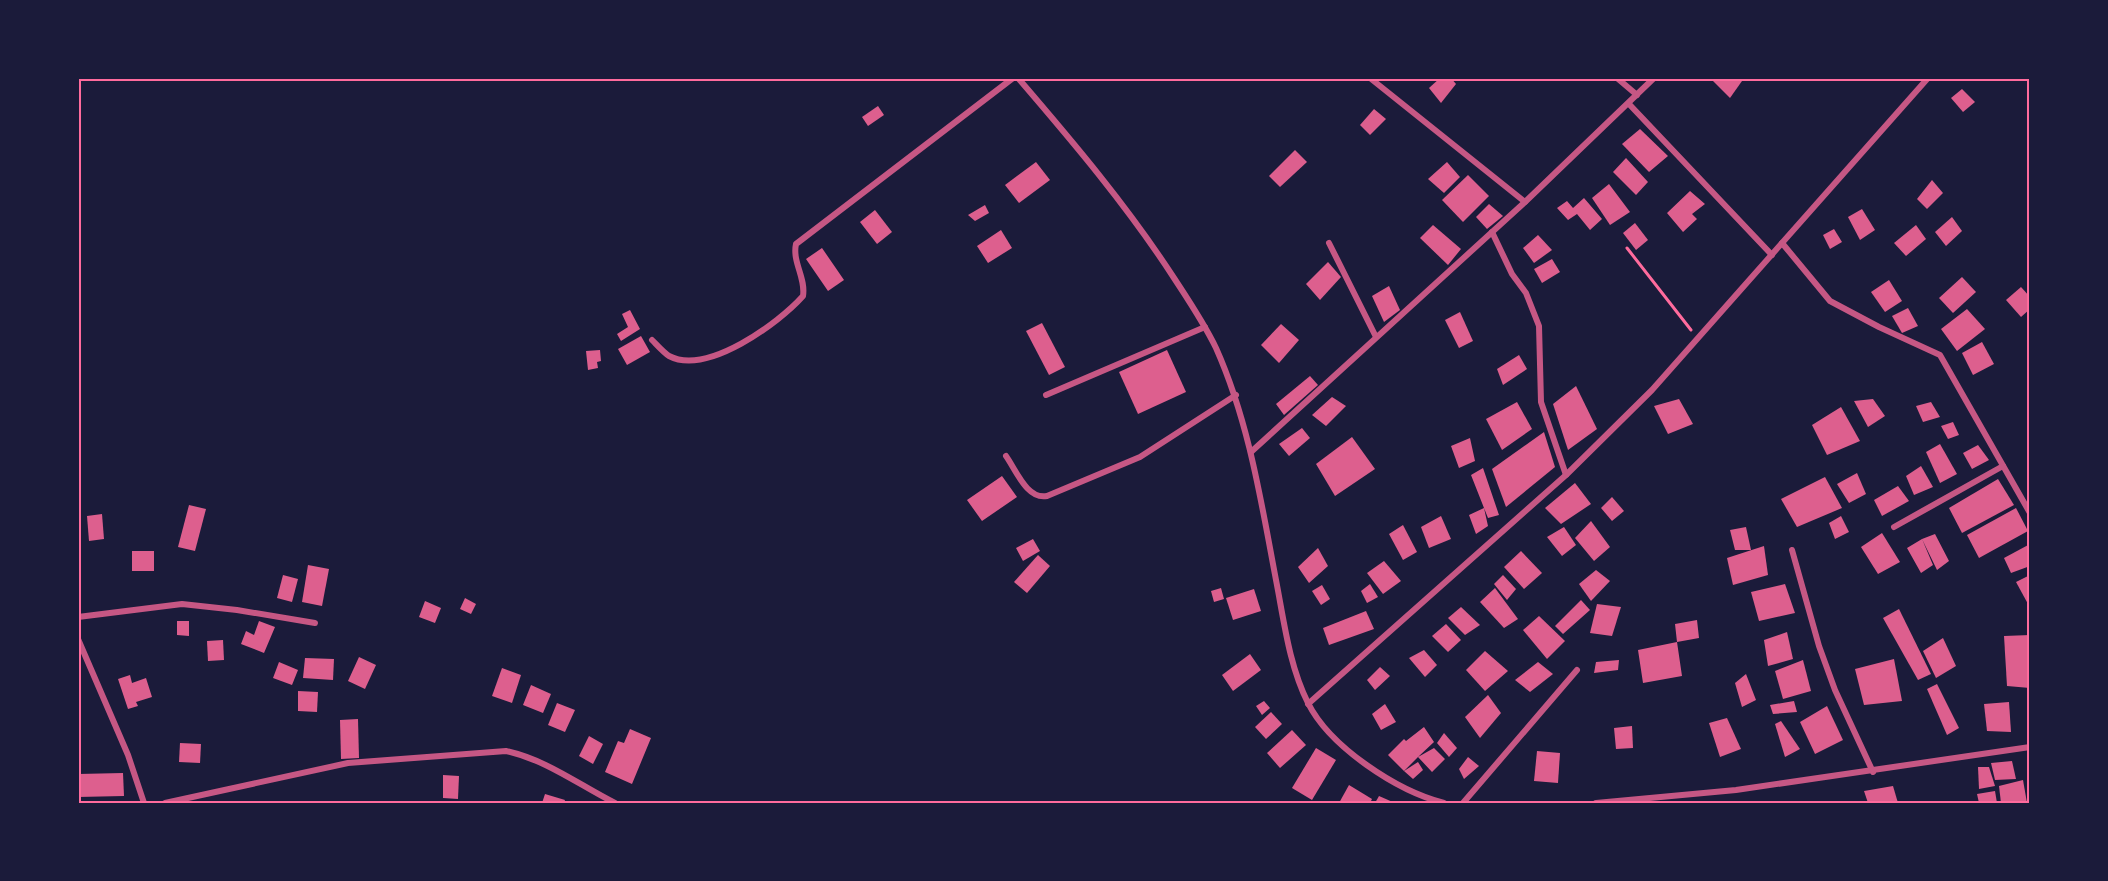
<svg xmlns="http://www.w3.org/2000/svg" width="2108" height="881" viewBox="0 0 2108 881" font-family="Poppins,sans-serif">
<rect width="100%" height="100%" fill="#1b1b3a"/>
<g fill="#dd5f8e">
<path d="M1440,78H1451L1456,84L1441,103L1429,88Z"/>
<path d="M1710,78H1739L1742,81L1730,98Z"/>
<path d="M1962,89L1975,102L1963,112L1951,98Z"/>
<path d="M878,106L884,115L868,126L862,117Z"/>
<path d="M1374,109L1386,119L1370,135L1360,125Z"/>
<path d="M1640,129L1668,156L1649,172L1622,144Z"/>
<path d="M1295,150L1307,162L1280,187L1269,176Z"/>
<path d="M1626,158L1648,182L1636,195L1613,172Z"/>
<path d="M1036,162L1050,180L1019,203L1005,185Z"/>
<path d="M1447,162L1460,177L1444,193L1428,179Z"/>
<path d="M1468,175L1489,196L1463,222L1442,200Z"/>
<path d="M1932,180L1943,193L1927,209L1917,199Z"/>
<path d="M1609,184L1630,212L1610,225L1592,198Z"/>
<path d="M1690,191L1705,204L1692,214L1697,219L1683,232L1667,213Z"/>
<path d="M1584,198L1602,219L1590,230L1577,214L1568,220L1557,208L1567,201L1573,208Z"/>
<path d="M1489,204L1503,216L1487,229L1476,217Z"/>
<path d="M985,205L989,213L975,221L968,215Z"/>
<path d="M1862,209L1875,230L1860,240L1848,217Z"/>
<path d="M875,210L892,232L877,244L860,222Z"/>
<path d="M1952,217L1962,231L1946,246L1935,232Z"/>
<path d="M1635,223L1648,240L1636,250L1623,233Z"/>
<path d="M1433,225L1461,249L1448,265L1420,238Z"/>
<path d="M1916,225L1926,239L1906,256L1894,243Z"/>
<path d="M1834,229L1842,242L1830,249L1823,235Z"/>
<path d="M1001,230L1012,248L988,263L977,246Z"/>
<path d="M1538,235L1552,250L1534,263L1523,248Z"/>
<path d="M822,248L844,280L828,291L806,259Z"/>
<path d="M1552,259L1560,272L1542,283L1534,269Z"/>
<path d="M1328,262L1341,277L1320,300L1306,284Z"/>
<path d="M1962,277L1976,292L1953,313L1939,298Z"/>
<path d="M1889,280L1902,301L1885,312L1871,292Z"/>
<path d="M1389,286L1400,310L1384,322L1372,296Z"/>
<path d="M2021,287L2030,297V309L2021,317L2006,300Z"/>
<path d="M1908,308L1918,326L1902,333L1892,316Z"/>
<path d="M1967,309L1985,329L1957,351L1941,329Z"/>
<path d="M630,310L640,329L621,341L617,334L628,327L622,314Z"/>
<path d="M1460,312L1473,341L1459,348L1445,320Z"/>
<path d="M1042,323L1065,367L1049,375L1026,331Z"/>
<path d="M1281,324L1299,340L1279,363L1261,345Z"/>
<path d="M641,336L650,352L627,365L618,349Z"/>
<path d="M1982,342L1994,364L1973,375L1962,353Z"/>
<path d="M600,350L601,361L597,362L598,368L588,370L586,351Z"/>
<path d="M1167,350L1186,392L1138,414L1119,372Z"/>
<path d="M1519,355L1527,369L1503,385L1497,369Z"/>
<path d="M1310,376L1318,385L1284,415L1276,404Z"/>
<path d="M1576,386L1597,429L1568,450L1553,404Z"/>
<path d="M1332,397L1346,406L1326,426L1312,415Z"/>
<path d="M1679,399L1693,424L1668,434L1654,406Z"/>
<path d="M1873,399L1885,416L1868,427L1854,401Z"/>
<path d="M1517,402L1532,429L1502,450L1486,419Z"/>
<path d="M1931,402L1940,417L1923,422L1916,406Z"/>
<path d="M1841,407L1860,441L1827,455L1812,425Z"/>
<path d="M1953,422L1959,435L1948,439L1941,426Z"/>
<path d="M1302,428L1310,438L1289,456L1279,444Z"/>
<path d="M1544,432L1555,467L1506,507L1492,469Z"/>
<path d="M1352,437L1375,469L1335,496L1316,464Z"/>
<path d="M1470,438L1475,461L1459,468L1451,446Z"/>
<path d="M1940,444L1957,474L1940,483L1926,452Z"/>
<path d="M1978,445L1989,460L1972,469L1963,453Z"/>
<path d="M1921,466L1933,487L1914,495L1906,476Z"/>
<path d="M1483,468L1499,515L1488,518L1484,508L1488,526L1476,534L1469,515L1484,508L1471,475Z"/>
<path d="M1857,473L1866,494L1849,503L1837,484Z"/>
<path d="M1002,476L1017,497L982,521L967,500Z"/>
<path d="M1825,477L1842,508L1797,527L1781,499Z"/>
<path d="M1998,479L2014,505L1962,533L1949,508Z"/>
<path d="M1575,483L1591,504L1561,524L1545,508Z"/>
<path d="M1898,486L1909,501L1882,516L1874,500Z"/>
<path d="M1612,497L1624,511L1612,521L1601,508Z"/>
<path d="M189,505L206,509L195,551L178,547Z"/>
<path d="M2016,508L2028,531L1979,558L1967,535Z"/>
<path d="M102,514L104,539L89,541L87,516Z"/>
<path d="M1441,516L1451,539L1429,548L1421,527Z"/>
<path d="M1841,516L1849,532L1835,539L1829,523Z"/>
<path d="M1591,521L1610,547L1594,561L1575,538Z"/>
<path d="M1403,525L1417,552L1403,560L1389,534Z"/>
<path d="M1564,527L1576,545L1562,556L1547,537Z"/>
<path d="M1746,527L1751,550H1735L1730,530Z"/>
<path d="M1882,533L1900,562L1878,574L1861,547Z"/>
<path d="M1935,534L1949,561L1937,570L1922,539L1933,565L1921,573L1907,548L1922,539Z"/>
<path d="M1033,539L1040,551L1023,561L1016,548Z"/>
<path d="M2030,544V566L2011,573L2004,558Z"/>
<path d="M1764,546L1768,575L1733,585L1727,558Z"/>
<path d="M1318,548L1328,566L1309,583L1298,567Z"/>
<rect x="132" y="551" width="22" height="20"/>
<path d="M1521,551L1542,573L1524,589L1504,567Z"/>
<path d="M1038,555L1050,566L1027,593L1014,582Z"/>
<path d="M1384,561L1401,581L1383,594L1367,573Z"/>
<path d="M308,565L329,569L322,606L302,602Z"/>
<path d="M1596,570L1610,581L1591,601L1579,584Z"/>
<path d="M283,575L298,579L292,602L277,598Z"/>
<path d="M1503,575L1516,589L1507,600L1494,584Z"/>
<path d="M2030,575V603L2028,604L2016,582Z"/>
<path d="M1370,584L1378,597L1367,603L1361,591Z"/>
<path d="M1785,584L1795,613L1759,621L1751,592Z"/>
<path d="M1322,585L1330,599L1321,605L1312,591Z"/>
<path d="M1221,588L1224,599L1214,602L1211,591Z"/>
<path d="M1495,588L1518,619L1504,628L1480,602Z"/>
<path d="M1254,589L1261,611L1233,620L1226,598Z"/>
<path d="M465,598L476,604L471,614L460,609Z"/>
<path d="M1581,600L1590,610L1563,634L1555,626Z"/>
<path d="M425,601L441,608L435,623L419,617Z"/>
<path d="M1597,604L1621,607L1612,636L1590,633Z"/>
<path d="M1461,607L1480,625L1465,635L1448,618Z"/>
<path d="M1899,609L1931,674L1918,680L1883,618Z"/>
<path d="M1366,611L1374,629L1329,645L1323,628Z"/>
<path d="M1539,616L1565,641L1547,659L1523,630Z"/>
<path d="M1697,620L1699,638L1677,642L1682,676L1643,683L1638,650L1677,642L1675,624Z"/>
<path d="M177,621H189V636L177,635Z"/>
<path d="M259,621L275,627L264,653L241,644L246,631L254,635Z"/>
<path d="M1446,624L1461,640L1448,652L1432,636Z"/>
<path d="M1787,632L1793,659L1768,666L1764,640Z"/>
<path d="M2030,635V688L2007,686L2004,636Z"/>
<path d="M1943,638L1956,666L1936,678L1923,651Z"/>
<path d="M223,640L224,660L208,661L207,641Z"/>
<path d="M1424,650L1437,665L1425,677L1409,658Z"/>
<path d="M1485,651L1508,671L1485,691L1466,670Z"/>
<path d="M1250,654L1261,670L1233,691L1222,675Z"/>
<path d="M359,657L376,665L365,689L348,681Z"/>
<path d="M305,658L334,659L333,680L303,678Z"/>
<path d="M1894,659L1902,701L1864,705L1855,669Z"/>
<path d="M1619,660L1618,670L1594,673L1596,662Z"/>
<path d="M1803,660L1811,691L1783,699L1775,671Z"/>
<path d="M279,662L298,670L292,685L273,678Z"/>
<path d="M1538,662L1553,674L1530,692L1515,680Z"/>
<path d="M1380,667L1390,676L1375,690L1367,680Z"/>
<path d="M502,668L521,675L512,703L492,696Z"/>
<path d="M1746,674L1756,700L1742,707L1735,683Z"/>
<path d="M130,675L132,683L146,678L152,697L136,702L138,706L128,709L118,679Z"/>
<path d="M1937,684L1959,728L1947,735L1927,689Z"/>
<path d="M531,685L551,694L543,713L523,705Z"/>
<path d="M298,691L318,692L317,712L298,711Z"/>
<path d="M1488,695L1501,713L1480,738L1465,717Z"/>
<path d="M1264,701L1270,708L1262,715L1256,706Z"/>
<path d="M1794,701L1797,712L1773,714L1770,705Z"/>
<path d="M2009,702L2011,732L1987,731L1984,704Z"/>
<path d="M557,703L575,710L565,732L548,725Z"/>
<path d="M1385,704L1396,722L1381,730L1372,714Z"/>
<path d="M1827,706L1843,740L1815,754L1800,722Z"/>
<path d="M1271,712L1282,724L1266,739L1255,727Z"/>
<path d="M1727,718L1741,749L1720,757L1709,723Z"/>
<path d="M358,719L359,758L341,759L340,720Z"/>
<path d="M1781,721L1800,749L1785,757L1775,724Z"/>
<path d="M1632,726L1633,748L1616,749L1614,728Z"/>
<path d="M1424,727L1434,742L1418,757L1434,748L1445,759L1432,772L1418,757L1404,771L1388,755L1404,739L1406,741Z"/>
<path d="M630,729L651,738L632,784L605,772L618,741L624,743Z"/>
<path d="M1292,730L1306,745L1280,768L1267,753Z"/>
<path d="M1444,733L1457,748L1449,757L1437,743Z"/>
<path d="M589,736L603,744L593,764L579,756Z"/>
<path d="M180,743L201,744L200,763L179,762Z"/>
<path d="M1316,748L1336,760L1312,800L1292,788Z"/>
<path d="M1537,751L1560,753L1558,783L1534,781Z"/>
<path d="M1468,757L1479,766L1464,779L1459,769Z"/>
<path d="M2012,761L2016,779L1995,780L1991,763Z"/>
<path d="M1418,762L1423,770L1413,779L1404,771Z"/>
<path d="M1978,767H1989L1995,786L1979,789Z"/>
<path d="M123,773L124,796L78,797V774Z"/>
<path d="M443,775L459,776L458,799L443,798Z"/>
<path d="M2023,780L2027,803H2001L1999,786Z"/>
<path d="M1349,785L1372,799L1370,803H1339Z"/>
<path d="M1893,786L1898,803H1868L1864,791Z"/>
<path d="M1995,791L1997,803H1979L1977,794Z"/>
<path d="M545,794L565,800L564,803H542Z"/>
<path d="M1379,796L1395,803H1375Z"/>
</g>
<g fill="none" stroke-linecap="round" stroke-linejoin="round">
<path stroke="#ff6b9d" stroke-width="3" d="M1627,248L1691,330"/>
<g stroke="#c65784" stroke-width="6">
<path d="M1018,78C1073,142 1128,207 1174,278C1189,301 1204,323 1216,348C1249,422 1261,501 1276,580C1284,621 1289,665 1308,703C1330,747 1397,791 1444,803"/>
<path d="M1370,78L1525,202"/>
<path d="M1617,78L1637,95"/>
<path d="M1629,104L1772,255"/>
<path d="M1492,232L1512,274L1526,293L1539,326L1541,402L1566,475"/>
<path d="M1329,243L1376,337"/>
<path d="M1782,243L1830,301L1879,327L1940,355L2030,513"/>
<path d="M652,340C657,345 663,352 669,356C707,376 779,323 803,296C806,278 792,262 796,244L1013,78"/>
<path d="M1046,395L1205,327"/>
<path d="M1251,452L1525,202L1654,78"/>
<path d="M1006,456C1016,470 1027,500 1047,496L1140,457L1236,395"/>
<path d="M1894,527L2003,466"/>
<path d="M1792,550L1819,646L1835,690L1873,772"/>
<path d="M78,617L182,604L237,610L315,623"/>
<path d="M78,639L128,755L144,803"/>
<path d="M1308,704L1566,475L1652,390L1928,78"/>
<path d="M165,803L348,763L506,751C547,760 579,785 615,803"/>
<path d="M1463,803L1577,670"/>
<path d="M1596,803L1736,790L2030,747"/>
</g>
</g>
<rect width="2108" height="881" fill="none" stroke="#1b1b3a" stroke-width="159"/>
<rect x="80" y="80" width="1948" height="722" fill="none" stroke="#ff6b9d" stroke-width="2"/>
</svg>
